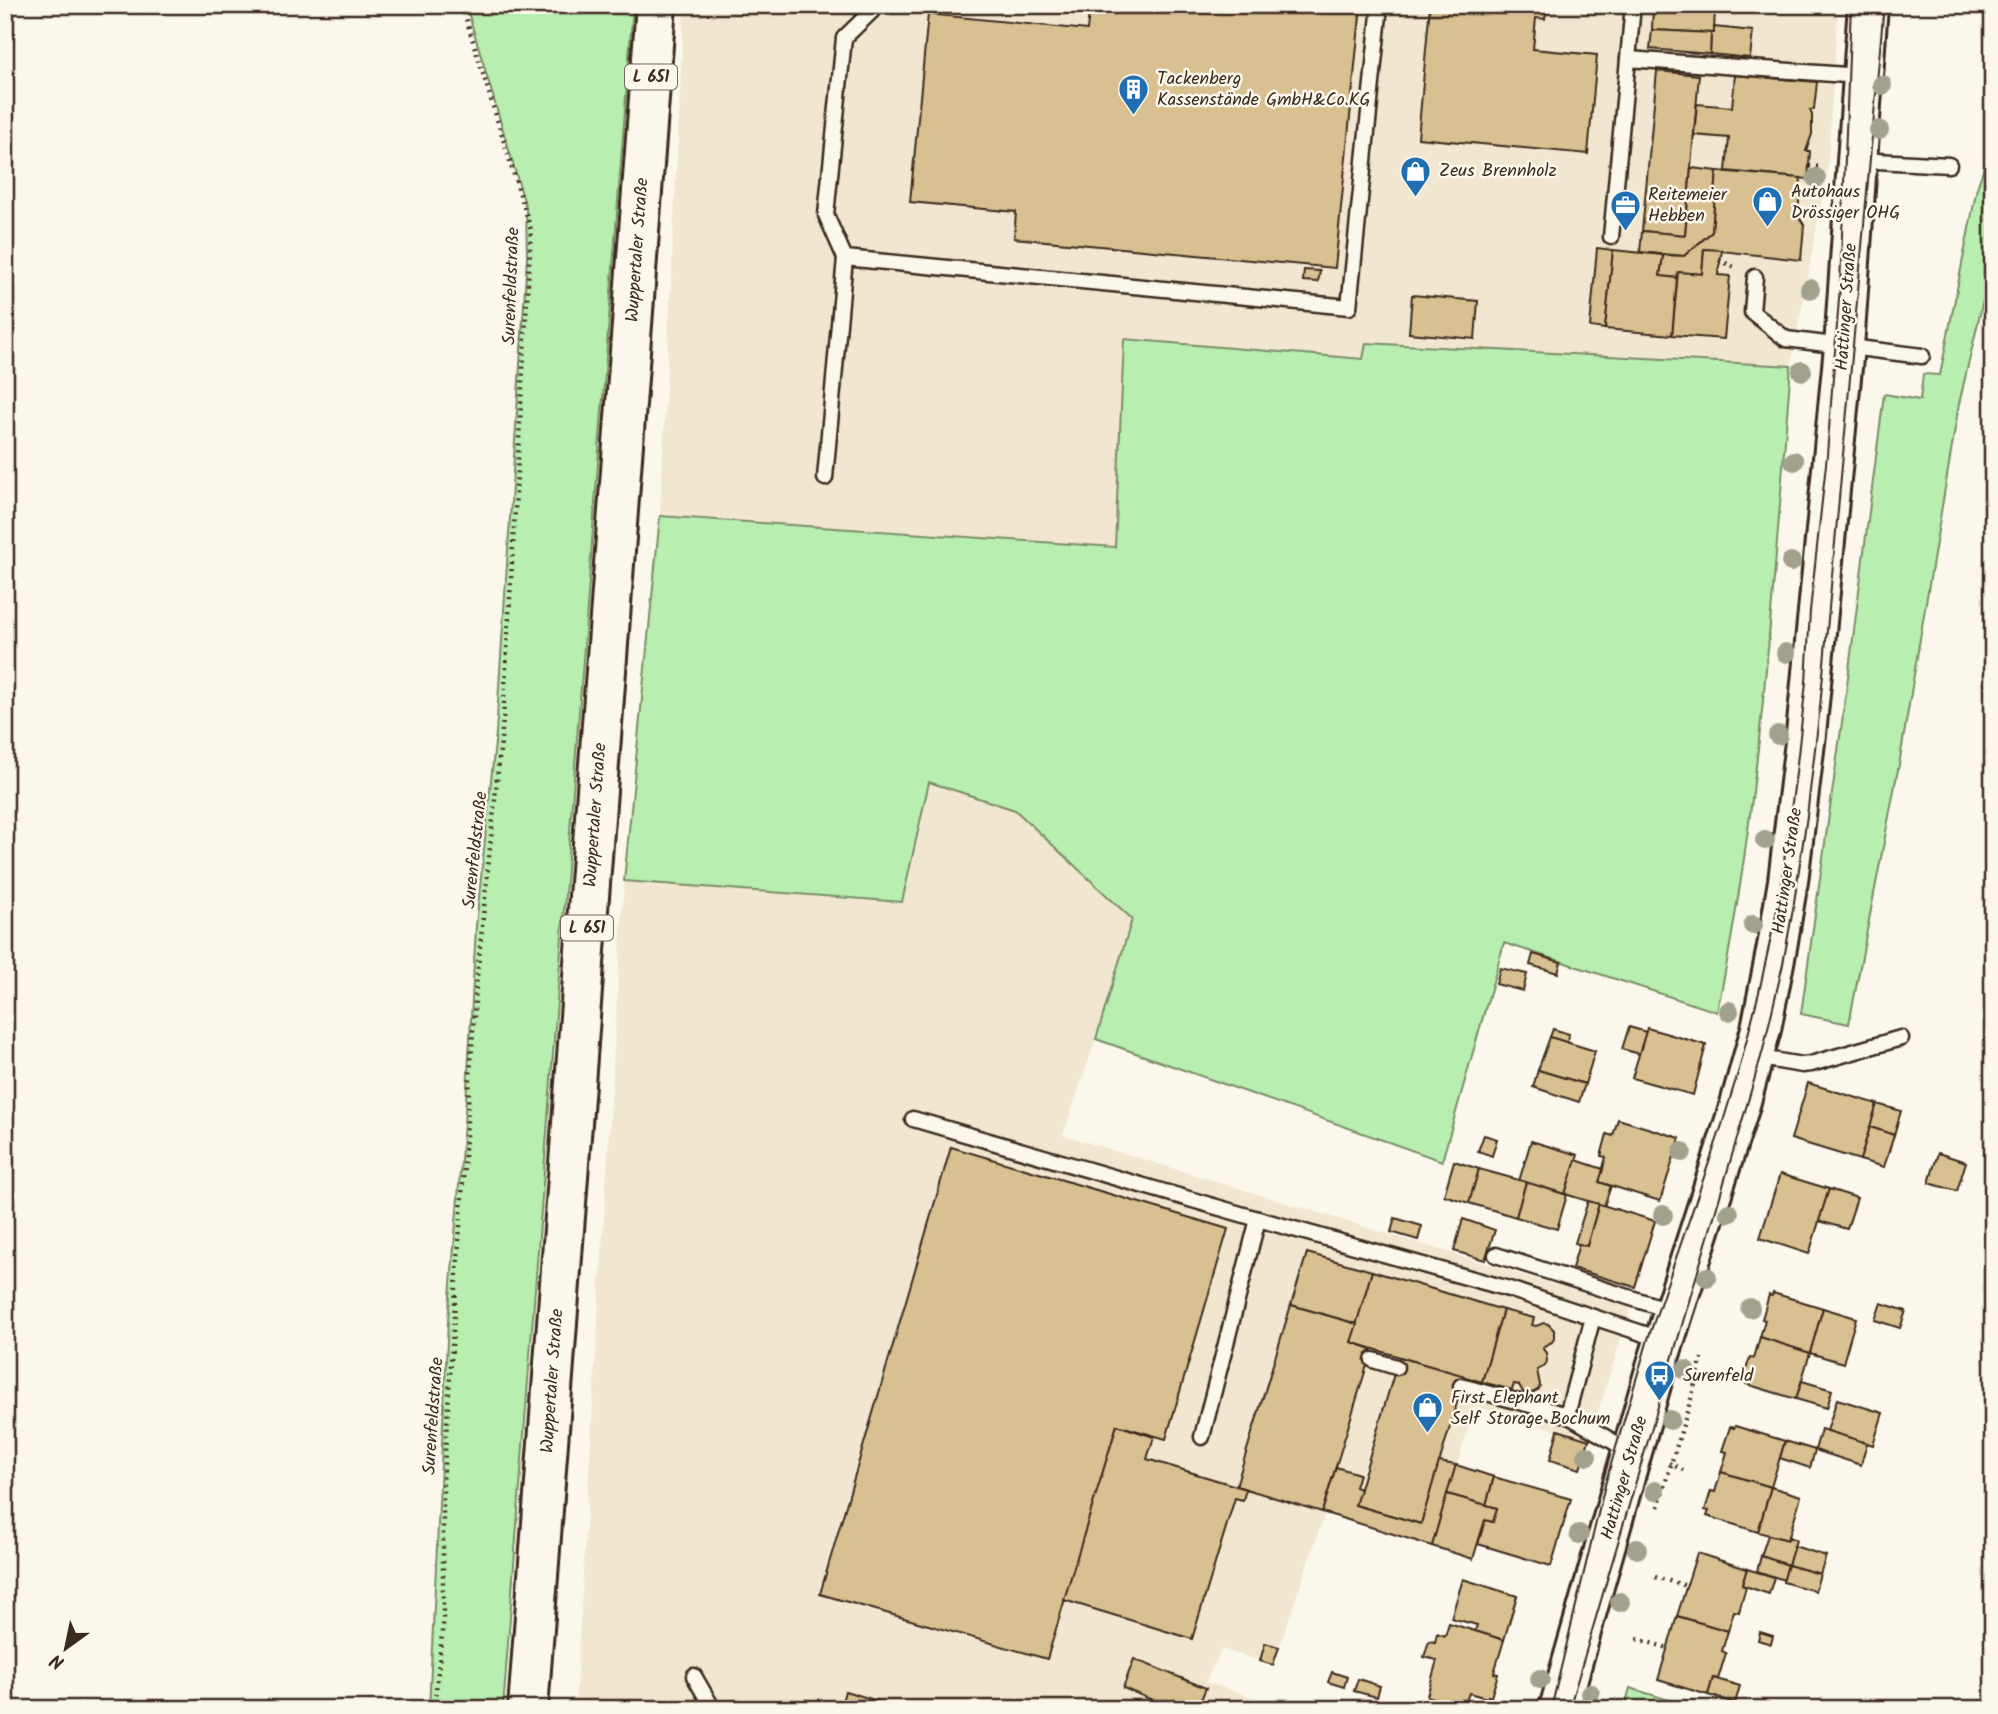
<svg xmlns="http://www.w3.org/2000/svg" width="1998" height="1714" viewBox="0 0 1998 1714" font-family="Kalam,sans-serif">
<rect width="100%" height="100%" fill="#fbf7ec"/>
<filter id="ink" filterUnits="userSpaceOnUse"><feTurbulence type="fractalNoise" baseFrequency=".0143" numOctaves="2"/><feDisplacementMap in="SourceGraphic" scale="14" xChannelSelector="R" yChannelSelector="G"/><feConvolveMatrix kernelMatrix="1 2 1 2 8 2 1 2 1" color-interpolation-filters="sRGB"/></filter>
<g filter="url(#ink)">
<g fill="#f1e6d0">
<path d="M684,5H1838L1828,165L1791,366L1366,343L1364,359L1124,340L1115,547L660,516Z"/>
<path d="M929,782L1015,810L1133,919L1096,1039L1063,1135L1631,1308L1589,1440L1475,1406L1432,1546L1325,1513L1273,1665L1222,1649L1205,1682L1288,1709H575L624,881L902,902Z"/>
</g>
<g fill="#b8eeb0" stroke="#7a8c67" stroke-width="2">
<path d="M466,5H633L503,1709H429L448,1321L468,1074L476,926L496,733L527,257L526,208Z"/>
<path d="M1993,140V258L1959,404L1900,759L1849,1024L1801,1014L1845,701L1884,394L1920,400L1923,374L1940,375L1977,188Z"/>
<path d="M1124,339L1363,359L1366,343L1791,366C1773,581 1762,800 1717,1012L1504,943L1442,1161L1096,1039L1132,919L1015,810L929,782L902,902L624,881L660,516L1115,547Z"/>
<path d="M1630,1688L1698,1709H1624Z"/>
</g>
<g fill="#d9c090" stroke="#3b2a1e" stroke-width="2">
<path d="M1090,5H1361L1335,268L1014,238L1016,212L910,202L928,14L1087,30Z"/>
<path d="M1430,5H1547L1545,19L1536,18L1533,49L1597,55L1588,154L1418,138Z"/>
<path d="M1653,5H1715L1714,33L1652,30Z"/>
<path d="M1714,27L1753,31L1750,58L1710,54L1711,33H1714Z"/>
<path d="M1652,30L1711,33L1710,54L1650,49Z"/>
<path d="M1657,71L1699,75L1685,235L1642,231Z"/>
<path d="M1735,75L1817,82L1814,109L1810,110L1812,115V134L1806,151H1810L1808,179L1726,171L1729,138L1694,135L1697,104L1732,107Z"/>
<path d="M1691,168L1717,171L1712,232L1684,256L1640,252L1642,231L1685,235Z"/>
<path d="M1717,171L1801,178L1798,215L1804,225L1801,260L1704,249L1702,274L1678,272L1677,278L1660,276L1663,255L1684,256L1712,232Z"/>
<path d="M1597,248L1613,250L1605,329L1590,327Z"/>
<path d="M1704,249L1722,250L1718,275L1730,276L1724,339L1672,335L1678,272L1702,274Z"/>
<path d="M1613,250L1663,255L1660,276L1677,278L1672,335L1605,329Z"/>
<path d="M1304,270L1320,271L1318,282L1303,281Z"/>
<path d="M1412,295L1478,301L1475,339L1409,333Z"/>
<path d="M1533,954L1561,962L1558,973L1530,965Z"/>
<path d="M1500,968L1527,974L1523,991L1496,984Z"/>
<path d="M1629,1027L1646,1032L1639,1054L1622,1049Z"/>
<path d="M1647,1028L1706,1045L1693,1095L1632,1078Z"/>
<path d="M1553,1029L1569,1034L1567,1043L1550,1037Z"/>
<path d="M1550,1037L1595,1051L1585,1084L1538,1070Z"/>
<path d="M1538,1070L1585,1084L1579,1102L1533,1087Z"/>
<path d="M1808,1083L1877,1104L1860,1160L1791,1139Z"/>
<path d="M1877,1104L1901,1111L1894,1135L1870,1127Z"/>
<path d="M1618,1119L1680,1138L1660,1201L1599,1182L1606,1157L1601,1156L1607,1134L1613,1136Z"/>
<path d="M1870,1127L1894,1135L1884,1167L1860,1160Z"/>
<path d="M1484,1135L1497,1139L1492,1156L1478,1151Z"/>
<path d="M1531,1141L1578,1155L1565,1194L1519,1181Z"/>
<path d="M951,1147L1228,1229L1166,1439L1117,1425L1047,1659L820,1594Z"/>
<path d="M1938,1153L1966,1162L1957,1191L1929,1183Z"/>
<path d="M1576,1160L1603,1169L1599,1182L1611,1186L1604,1206L1565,1194Z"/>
<path d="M1454,1161L1479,1169L1469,1203L1444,1195Z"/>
<path d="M1479,1169L1526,1182L1516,1217L1469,1203Z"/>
<path d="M1780,1174L1829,1189L1809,1254L1760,1238Z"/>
<path d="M1526,1182L1567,1195L1557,1229L1516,1217Z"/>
<path d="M1829,1189L1857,1198L1847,1229L1819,1221Z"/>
<path d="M1588,1201L1599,1204L1587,1246L1575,1243Z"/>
<path d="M1599,1204L1655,1221L1635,1287L1572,1268L1579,1244L1587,1246Z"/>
<path d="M1395,1218L1422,1226L1418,1240L1391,1232Z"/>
<path d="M1463,1219L1495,1230L1485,1260L1454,1251Z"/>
<path d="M1307,1253L1372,1271L1357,1324L1291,1305Z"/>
<path d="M1372,1271L1503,1310L1482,1382L1351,1342Z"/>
<path d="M1773,1293L1823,1308L1810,1353L1760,1337L1765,1320L1762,1319L1769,1295L1772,1296Z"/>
<path d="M1881,1303L1906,1311L1900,1328L1875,1320Z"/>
<path d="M1291,1305L1357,1324L1351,1342L1372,1349L1322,1512L1236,1486Z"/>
<path d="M1823,1308L1856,1318L1843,1363L1810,1353Z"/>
<path d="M1503,1310L1534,1318L1532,1325L1536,1326L1544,1323L1548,1324L1554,1330V1339L1552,1342L1544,1346L1543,1349L1546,1353L1547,1361L1545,1366L1537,1370L1540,1385L1539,1389L1532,1393L1523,1392L1519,1385L1514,1384L1512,1390L1482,1382Z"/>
<path d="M1760,1337L1810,1353L1796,1399L1746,1384V1381L1743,1380L1750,1357L1754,1358Z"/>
<path d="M1399,1357L1465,1376L1421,1524L1355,1505Z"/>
<path d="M1802,1381L1832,1390L1827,1408L1796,1399Z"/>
<path d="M1837,1399L1883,1413L1873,1445L1827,1431Z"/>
<path d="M1117,1425L1154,1437L1147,1459L1246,1489L1243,1500L1235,1498L1192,1639L1064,1600Z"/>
<path d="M1735,1426L1785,1441L1771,1487L1721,1472L1727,1452L1722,1451L1730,1427L1734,1428Z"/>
<path d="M1821,1429L1867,1443L1861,1465L1815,1450Z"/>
<path d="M1558,1430L1589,1440L1580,1469L1550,1460Z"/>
<path d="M1785,1441L1815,1450L1810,1468L1780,1458Z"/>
<path d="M1439,1462L1456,1465L1432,1546L1322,1512L1336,1467L1359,1474L1355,1487L1360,1489L1355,1505L1421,1524Z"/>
<path d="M1456,1465L1494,1477L1486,1505L1447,1494Z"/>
<path d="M1721,1472L1771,1487L1758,1532L1707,1516L1709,1511L1705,1510L1711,1491L1715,1492Z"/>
<path d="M1494,1477L1571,1499L1551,1566L1478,1544L1485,1520L1493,1522L1497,1508L1486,1505Z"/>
<path d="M1771,1487L1801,1496L1788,1540L1758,1532Z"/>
<path d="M1447,1494L1497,1508L1493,1522L1485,1520L1473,1559L1432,1546Z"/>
<path d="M1768,1535L1788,1540V1537L1796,1540L1788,1565L1761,1556Z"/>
<path d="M1794,1546L1826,1556L1820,1574L1788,1565Z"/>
<path d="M1697,1553L1747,1569L1742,1585L1746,1587L1739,1612L1734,1611L1728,1631L1677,1616Z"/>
<path d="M1761,1556L1788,1565L1784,1580L1757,1571Z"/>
<path d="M1788,1565L1820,1574L1815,1591L1783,1582Z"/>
<path d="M1747,1569L1774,1577L1769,1594L1742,1585Z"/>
<path d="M1463,1579L1517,1596L1504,1640L1475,1631L1477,1625L1451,1618Z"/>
<path d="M1677,1616L1728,1631L1722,1651L1726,1653L1718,1679L1713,1678L1708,1695L1658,1680Z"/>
<path d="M1449,1623L1504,1640L1494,1673L1498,1674L1491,1697L1488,1696L1487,1698L1469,1693L1465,1704L1453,1701L1452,1704L1427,1696L1437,1660L1424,1657L1429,1641L1435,1642L1437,1633L1445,1636Z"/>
<path d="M1760,1632L1773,1636L1771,1644L1758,1640Z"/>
<path d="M1265,1643L1279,1647L1273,1665L1260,1661Z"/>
<path d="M1134,1659L1206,1688L1197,1709H1174L1123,1688Z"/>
<path d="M1332,1672L1347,1677L1344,1687L1328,1682Z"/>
<path d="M1713,1678L1740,1686L1735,1703L1708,1695Z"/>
<path d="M1358,1679L1380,1686L1377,1697L1354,1691Z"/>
<path d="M845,1691L904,1709H840Z"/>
</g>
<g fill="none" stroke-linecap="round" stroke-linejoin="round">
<defs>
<g id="lane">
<path d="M877,6L844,38L826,215L845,258L1349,307L1380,5"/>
<path d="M1628,59L1633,5"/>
<path d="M1859,160L1949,165"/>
<path d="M1611,237L1628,59L1860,76"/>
<path d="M1755,277L1752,312L1786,339L1922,356"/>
<path d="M825,478L845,258"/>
<path d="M1754,1057L1802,1065L1811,1064L1901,1038"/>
<path d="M913,1119L1258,1219"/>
<path d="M1496,1255L1672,1311"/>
<path d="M1373,1360L1396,1367"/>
<path d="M1461,1386L1567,1415"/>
<path d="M1202,1437L1258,1219L1509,1289L1593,1317"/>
<path d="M1631,1452L1567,1415L1593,1317L1663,1340"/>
<path d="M694,1676L713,1709"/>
</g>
<path id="secondary" d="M1559,1709L1656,1367L1739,1108L1761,1029L1777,947L1788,881L1806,734L1844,347L1868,5"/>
<path id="primary" d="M528,1709L656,5"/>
</defs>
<use href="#lane" stroke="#3b2a1e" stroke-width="19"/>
<use href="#secondary" stroke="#3b2a1e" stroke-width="44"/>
<use href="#primary" stroke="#3b2a1e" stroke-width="44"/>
<g stroke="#3b2a1e" stroke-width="4.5" stroke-dasharray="2 5" stroke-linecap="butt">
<path d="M1809,166L1821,167"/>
<path d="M1719,260L1734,267"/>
<path d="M1669,1463L1685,1471"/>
<path d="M1658,1507L1691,1399L1702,1358"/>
<path d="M1655,1577L1687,1586"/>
<path d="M1637,1639L1668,1648"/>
<path d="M434,1709L443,1625V1482L476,986L503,720L531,230L465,15L460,5"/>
</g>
<use href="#lane" stroke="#fbf7ec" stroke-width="14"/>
<use href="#secondary" stroke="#fbf7ec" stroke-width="38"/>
<use href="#primary" stroke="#fbf7ec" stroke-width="38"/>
<g stroke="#3b2a1e" stroke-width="2">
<path d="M1551,1709L1606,1481L1649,1336L1722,1125L1740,1066L1759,992L1778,905L1796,773L1806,682L1810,611L1827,455L1840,286L1851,5"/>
<path d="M1569,1709L1763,1050L1783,964L1793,909L1807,816L1820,707L1884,5"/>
</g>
</g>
<g fill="#a2a18e">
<circle cx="1882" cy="85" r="10"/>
<circle cx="1879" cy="130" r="10"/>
<circle cx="1816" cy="178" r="10"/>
<circle cx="1810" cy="289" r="10"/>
<circle cx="1802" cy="371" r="10"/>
<circle cx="1794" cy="461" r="10"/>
<circle cx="1791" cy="562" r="10"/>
<circle cx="1786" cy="653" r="10"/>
<circle cx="1778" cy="735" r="10"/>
<circle cx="1765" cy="840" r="10"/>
<circle cx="1753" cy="925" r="10"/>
<circle cx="1729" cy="1011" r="10"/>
<circle cx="1682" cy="1152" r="10"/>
<circle cx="1729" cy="1213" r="10"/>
<circle cx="1663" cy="1215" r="10"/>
<circle cx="1707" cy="1277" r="10"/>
<circle cx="1750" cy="1308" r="10"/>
<circle cx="1685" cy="1370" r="10"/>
<circle cx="1670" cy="1420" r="10"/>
<circle cx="1587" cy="1456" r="10"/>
<circle cx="1655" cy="1491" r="10"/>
<circle cx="1579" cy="1534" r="10"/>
<circle cx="1637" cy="1549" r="10"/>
<circle cx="1620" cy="1602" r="10"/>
<circle cx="1540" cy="1679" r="10"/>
<circle cx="1590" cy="1693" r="10"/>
</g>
</g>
<defs>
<symbol id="building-pin" viewBox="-11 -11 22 30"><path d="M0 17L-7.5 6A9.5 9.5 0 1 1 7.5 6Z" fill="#1f6fb2" stroke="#fbf7ec"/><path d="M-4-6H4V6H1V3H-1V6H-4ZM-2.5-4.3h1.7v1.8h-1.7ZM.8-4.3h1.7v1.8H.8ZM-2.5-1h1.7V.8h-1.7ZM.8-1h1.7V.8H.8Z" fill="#fff"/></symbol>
<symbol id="shop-pin" viewBox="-11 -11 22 30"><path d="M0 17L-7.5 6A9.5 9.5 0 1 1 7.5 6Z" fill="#1f6fb2" stroke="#fbf7ec"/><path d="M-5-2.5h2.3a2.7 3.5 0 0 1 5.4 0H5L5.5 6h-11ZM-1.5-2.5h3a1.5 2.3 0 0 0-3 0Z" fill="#fff"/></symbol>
<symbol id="office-pin" viewBox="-11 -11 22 30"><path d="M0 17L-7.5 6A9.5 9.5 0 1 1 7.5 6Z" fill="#1f6fb2" stroke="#fbf7ec"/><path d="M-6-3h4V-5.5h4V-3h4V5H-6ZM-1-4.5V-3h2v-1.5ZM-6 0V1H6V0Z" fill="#fff"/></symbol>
<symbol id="bus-pin" viewBox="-11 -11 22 30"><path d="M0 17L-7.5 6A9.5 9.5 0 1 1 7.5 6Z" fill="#1f6fb2" stroke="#fbf7ec"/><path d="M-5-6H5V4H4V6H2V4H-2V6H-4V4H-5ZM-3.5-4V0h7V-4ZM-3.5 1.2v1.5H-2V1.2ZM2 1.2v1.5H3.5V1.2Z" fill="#fff"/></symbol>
</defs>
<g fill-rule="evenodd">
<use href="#building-pin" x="1116" y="72" width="35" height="47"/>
<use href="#shop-pin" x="1398" y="154" width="35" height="47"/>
<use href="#shop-pin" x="1750" y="184" width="35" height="47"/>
<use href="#office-pin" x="1608" y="188" width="35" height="47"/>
<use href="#bus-pin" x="1642" y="1358" width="35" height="47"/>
<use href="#shop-pin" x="1410" y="1390" width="35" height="47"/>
</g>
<g text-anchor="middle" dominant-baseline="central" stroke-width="5" stroke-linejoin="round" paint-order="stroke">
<g fill="#fbf7ec" stroke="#75685c" stroke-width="2">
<rect x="625" y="64.5" width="52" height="25" rx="5"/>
<rect x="561" y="915.5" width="52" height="25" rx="5"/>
</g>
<g font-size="16" font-weight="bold" fill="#3b2a1e">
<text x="651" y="77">L 651</text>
<text x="587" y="928">L 651</text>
</g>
<g font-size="18" fill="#3b2a1e" stroke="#fbf7ec" text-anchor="start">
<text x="1157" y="79">Tackenberg<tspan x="1157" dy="21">Kassenstände GmbH&amp;Co.KG</tspan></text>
<text x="1439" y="171">Zeus Brennholz</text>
<text x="1791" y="192">Autohaus<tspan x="1791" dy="21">Drössiger OHG</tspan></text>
<text x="1648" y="195">Reitemeier<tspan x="1648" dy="21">Hebben</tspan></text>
<text x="1683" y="1376">Surenfeld</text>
<text x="1451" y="1398">First Elephant<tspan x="1451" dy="21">Self Storage Bochum</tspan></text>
</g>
<g font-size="18" fill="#3b2a1e" stroke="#fbf7ec">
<text transform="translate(638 250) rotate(-86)">Wuppertaler Straße</text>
<text transform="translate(512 286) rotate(-88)">Surenfeldstraße</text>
<text transform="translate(1847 307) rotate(-86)">Hattinger Straße</text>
<text transform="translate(596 815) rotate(-86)">Wuppertaler Straße</text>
<text transform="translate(476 850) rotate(-84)">Surenfeldstraße</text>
<text transform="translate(1788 871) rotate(-82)">Hattinger Straße</text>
<text transform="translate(553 1381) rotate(-86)">Wuppertaler Straße</text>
<text transform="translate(434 1416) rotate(-86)">Surenfeldstraße</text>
<text transform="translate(1625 1478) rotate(-74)">Hattinger Straße</text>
</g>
</g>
<rect width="1998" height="1714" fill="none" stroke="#fbf7ec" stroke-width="28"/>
<rect x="14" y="14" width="1970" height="1686" fill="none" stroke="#3b2a1e" stroke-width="2.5" filter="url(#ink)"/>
<g transform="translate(66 1648) rotate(213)" stroke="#fbf7ec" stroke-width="5" paint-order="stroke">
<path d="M0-5L12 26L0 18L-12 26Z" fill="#3b2a1e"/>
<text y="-10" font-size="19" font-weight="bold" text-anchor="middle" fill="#3b2a1e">N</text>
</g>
</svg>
